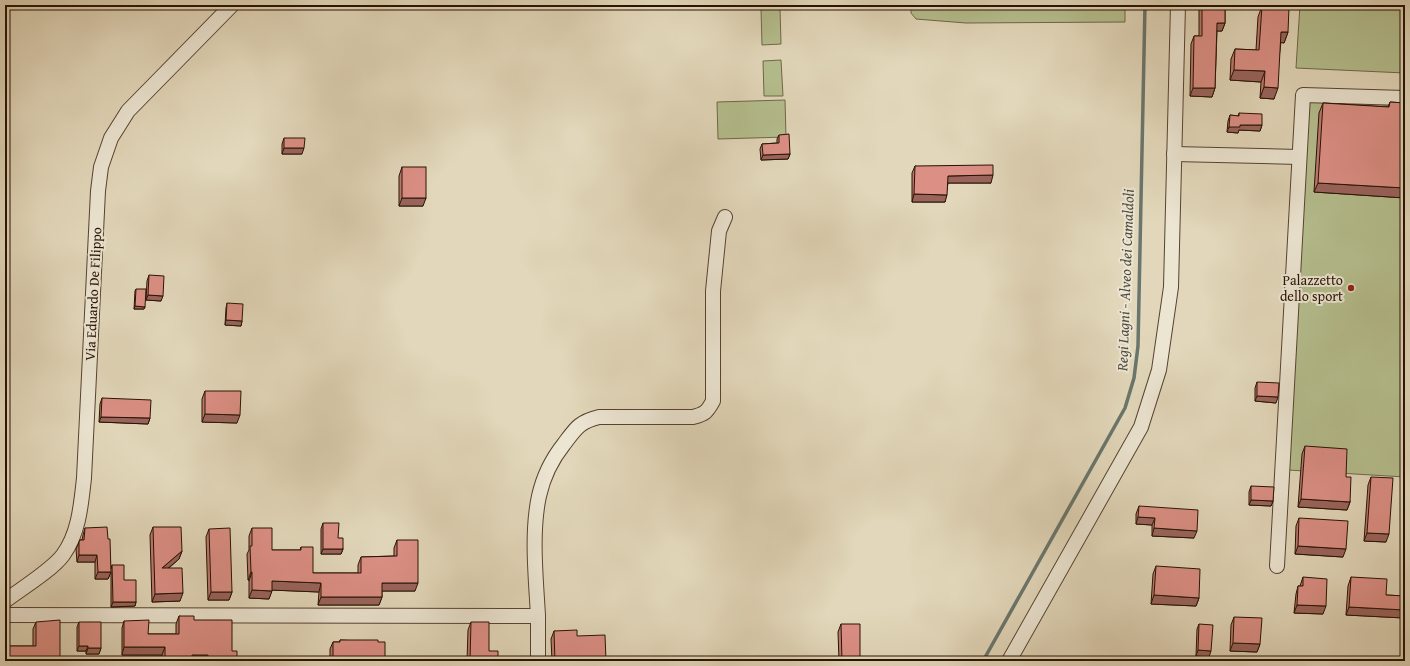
<svg xmlns="http://www.w3.org/2000/svg" width="1410" height="666" viewBox="0 0 1410 666" font-family="'Gentium Book Plus',serif">
<rect width="100%" height="100%" fill="#e2d7ba"/>
<filter id="stains"><feTurbulence type="fractalNoise" baseFrequency=".005" numOctaves="4"/><feColorMatrix values="0 0 0 0 .2 0 0 0 0 .09 0 0 0 0 .02 0 0 0 .5 -.17"/></filter>
<radialGradient id="worn" r=".72"><stop offset=".6" stop-color="#630" stop-opacity="0"/><stop offset="1" stop-color="#630" stop-opacity=".3"/></radialGradient>
<g fill="#b5be8e" stroke="#6e6848">
<path d="M911,5H1125V22L966,23L916,19L911,13Z"/>
<path d="M1300,5H1405V73L1296,68Z"/>
<path d="M761,9H780L781,44L762,45Z"/>
<path d="M781,60L783,96H764L763,61Z"/>
<path d="M785,100L786,137L718,139L717,102Z"/>
<path d="M1308,101L1405,106V477L1288,470Z"/>
</g>
<g fill="none" stroke-linecap="round" stroke-linejoin="round">
<path stroke="#69766d" stroke-width="3.5" d="M983,661L1125,408L1134,378L1138,346L1145,5"/>
<defs>
<g id="minor">
<path d="M1174,154L1299,157"/>
<path d="M1277,566L1303,95L1405,98"/>
<path d="M5,601C21,589 52,570 63,555C79,533 81,505 84,478L98,191L101,167L111,138L128,111L232,5"/>
<path d="M5,615L538,616V661"/>
<path d="M538,616C536,579 531,533 539,496C543,478 552,459 564,444C576,428 579,422 599,417H693C705,414 707,412 713,401V291L719,231L725,217"/>
<path d="M1009,661L1141,427L1159,370L1171,287L1178,5"/>
</g>
</defs>
<use href="#minor" stroke="#564331" stroke-width="16"/>
<use href="#minor" stroke="#ece5d2" stroke-width="14"/>
</g>
<g fill="#bd7b72" stroke="#271203">
<path d="M1199,5H1225V23L1222,31H1217L1215,88L1212,97L1190,96L1191,44L1194,36H1199Z"/>
<path d="M1262,6L1288,32L1284,43L1281,42L1274,99L1260,98L1261,82L1230,80L1231,59L1235,49L1256,50L1258,17Z"/>
<path d="M1390,102L1405,103V198L1314,192L1319,113L1323,103L1388,107Z"/>
<path d="M1239,113L1262,125L1260,131L1239,130L1238,133L1227,132L1228,121L1230,115L1238,116Z"/>
<path d="M779,135L790,154L788,159L761,160L760,149L762,144L777,143V139Z"/>
<path d="M284,138L302,154H282V144Z"/>
<path d="M915,166L991,183H948L945,202H912V173Z"/>
<path d="M402,167L423,206H399V176Z"/>
<path d="M149,275L161,301L146,300L147,281Z"/>
<path d="M136,289L145,307L144,309H134L135,291Z"/>
<path d="M227,303L242,321L241,326L225,325L226,308Z"/>
<path d="M1257,382L1276,403L1255,401V388Z"/>
<path d="M205,391L237,423L202,422V399Z"/>
<path d="M102,398L150,418L148,424L99,422L100,404Z"/>
<path d="M1305,446L1346,477L1350,502L1347,510L1298,507L1302,454Z"/>
<path d="M1371,477L1386,542L1364,541L1368,485Z"/>
<path d="M1251,486L1273,501L1271,506L1249,505V492Z"/>
<path d="M1139,506L1194,538L1152,536V525L1136,524V514Z"/>
<path d="M1299,518L1343,557L1295,554L1296,526Z"/>
<path d="M323,523L338,538L343,549L341,554H321V529Z"/>
<path d="M153,527L182,551L179,559L169,568L180,601L152,602L150,535Z"/>
<path d="M85,528L108,539L111,569L112,565L124,580L136,602L135,606L111,607V572L108,579H95V562H77L76,549L80,540H82L83,535Z"/>
<path d="M252,528L272,550H300L301,547L313,573H358V565L361,557L394,556V548L397,540L415,591H382V597L379,605H318L319,592L272,590L269,599L249,598V581L248,580L247,554L249,550V536Z"/>
<path d="M209,529L232,592L229,600H208L206,537Z"/>
<path d="M1156,566L1199,598L1196,606L1151,604L1153,574Z"/>
<path d="M1303,577L1323,614L1294,613L1296,594L1298,586H1300Z"/>
<path d="M1351,577L1386,595L1405,596V652H1402L1404,618L1346,615L1348,586Z"/>
<path d="M179,616L194,620L232,651L237,661H162V655H122V628L124,621L148,634H176V624Z"/>
<path d="M1234,617L1260,644L1257,652L1230,651L1231,625Z"/>
<path d="M36,622L60,661H5V652L7,646H33V629Z"/>
<path d="M79,622L101,648L99,654H86V651H77V627Z"/>
<path d="M471,622L489,651L498,661H467L468,630Z"/>
<path d="M841,624L860,661H839L838,632Z"/>
<path d="M1199,624L1209,657L1196,656L1197,629Z"/>
<path d="M554,631L577,636L606,661H552L551,639Z"/>
<path d="M340,640L378,642L385,661H330V649L333,642H340Z"/>
</g>
<g fill="#9a645d" stroke="#271203">
<path d="M1217,23H1225L1222,31H1214Z"/>
<path d="M1281,32H1288L1284,43L1277,42Z"/>
<path d="M5,49H8L7,52H5Z"/>
<path d="M1234,70L1265,71L1261,82L1230,80Z"/>
<path d="M1264,87L1278,88L1274,99L1260,98Z"/>
<path d="M1193,88H1215L1212,97L1190,96Z"/>
<path d="M1240,125H1262L1260,131L1239,130L1238,133L1227,132L1229,127Z"/>
<path d="M284,148H304L302,154H282Z"/>
<path d="M790,154L788,159L761,160L763,155Z"/>
<path d="M993,175L991,183H945L948,176Z"/>
<path d="M1318,183L1405,188V198L1314,192Z"/>
<path d="M914,194L947,195L945,202H912Z"/>
<path d="M402,198H426L423,206H399Z"/>
<path d="M148,295L163,296L161,301L146,300Z"/>
<path d="M135,306L145,307L144,309H134Z"/>
<path d="M226,320L242,321L241,326L225,325Z"/>
<path d="M1257,396L1278,397L1276,403L1255,401Z"/>
<path d="M205,414L240,415L237,423L202,422Z"/>
<path d="M101,417L150,418L148,424L99,422Z"/>
<path d="M1301,499L1350,502L1347,510L1298,507Z"/>
<path d="M1251,500L1273,501L1271,506L1249,505Z"/>
<path d="M1138,517L1155,518L1152,525L1136,524Z"/>
<path d="M1154,528L1197,531L1194,538L1152,536Z"/>
<path d="M1367,533L1389,534L1386,542L1364,541Z"/>
<path d="M1298,546L1346,549L1343,557L1295,554Z"/>
<path d="M323,549H343L341,554H321Z"/>
<path d="M182,551L179,559L159,576L162,568Z"/>
<path d="M79,555H97L95,562H77Z"/>
<path d="M98,572H111L108,579H95Z"/>
<path d="M251,572H252L249,581L248,580Z"/>
<path d="M272,581L321,583L319,592L269,590Z"/>
<path d="M382,583H418L415,591H379Z"/>
<path d="M252,590L272,591L269,599L249,598Z"/>
<path d="M211,592H232L229,600H208Z"/>
<path d="M183,593L180,601L152,602L155,594Z"/>
<path d="M1154,595L1199,598L1196,606L1151,604Z"/>
<path d="M321,597H382L379,605H318Z"/>
<path d="M113,602H136L135,606L111,607Z"/>
<path d="M1297,605L1326,606L1323,614L1294,613Z"/>
<path d="M1349,607L1405,610V616L1404,618L1346,615Z"/>
<path d="M1233,643L1260,644L1257,652L1230,651Z"/>
<path d="M1405,645V652H1402Z"/>
<path d="M79,646H88L86,651H77Z"/>
<path d="M124,647H165L162,655H122Z"/>
<path d="M88,648H101L99,654H86Z"/>
<path d="M1198,650L1211,651L1209,657L1196,656Z"/>
<path d="M192,655H208L205,661H190Z"/>
</g>
<g fill="#dc8f85" stroke="#271203">
<path d="M1202,5H1225V23H1217L1215,88H1193L1194,36H1202Z"/>
<path d="M1262,6L1289,7L1288,32H1281L1278,88L1264,87L1265,71L1234,70L1235,49L1259,50Z"/>
<path d="M5,38H9L8,49H5Z"/>
<path d="M1390,102L1405,103V188L1318,183L1323,103L1389,107Z"/>
<path d="M1239,113L1262,114V125H1240V127H1229L1230,115L1239,116Z"/>
<path d="M789,134L790,154L763,155L762,144L779,143V135Z"/>
<path d="M284,138H305L304,148H284Z"/>
<path d="M993,165V175L948,176L947,195L914,194L915,166Z"/>
<rect x="402" y="167" width="24" height="31"/>
<path d="M149,275L164,276L163,296L148,295Z"/>
<path d="M136,289H146L145,307L135,306Z"/>
<path d="M227,303L243,304L242,321L226,320Z"/>
<path d="M1257,382L1279,383L1278,397L1257,396Z"/>
<path d="M205,391H241L240,415L205,414Z"/>
<path d="M102,398L151,400L150,418L101,417Z"/>
<path d="M1305,446L1347,449L1346,477H1351L1350,502L1301,499Z"/>
<path d="M1371,477L1393,478L1389,534L1367,533Z"/>
<path d="M1251,486L1274,487L1273,501L1251,500Z"/>
<path d="M1139,506L1198,510L1197,531L1154,528L1155,518L1138,517Z"/>
<path d="M1299,518L1348,521L1346,549L1298,546Z"/>
<path d="M323,523H339L338,538H343V549H323Z"/>
<path d="M107,527L108,539H110L111,572H98L97,555H79V542L80,540H84L85,528Z"/>
<path d="M153,527H181L182,551L162,568H182L183,593L155,594Z"/>
<path d="M230,528L232,592H211L209,529Z"/>
<path d="M252,528H272V550H301V547H313V573H361V557L397,556V540H418V583H382V597H321V583L272,581V591L252,590V572H251L250,546H252Z"/>
<path d="M112,565H124V580H136V602H113Z"/>
<path d="M1156,566L1200,569L1199,598L1154,595Z"/>
<path d="M1303,577L1327,579L1326,606L1297,605L1298,586H1303Z"/>
<path d="M1351,577L1387,579L1386,595L1405,596V610L1349,607Z"/>
<path d="M179,616H194V620H232V651H237V661H208V655H192V661H165V647H124V621L149,620L148,634H179Z"/>
<path d="M1234,617L1262,618L1260,644L1233,643Z"/>
<path d="M60,620V661H7V646H36V622Z"/>
<path d="M79,622H101V648H88V646H79Z"/>
<path d="M471,622H489V651H498V661H470Z"/>
<path d="M841,624H860V661H842Z"/>
<path d="M1199,624L1213,625L1211,651L1198,650Z"/>
<path d="M577,630V636L605,635L606,661H555L554,631Z"/>
<path d="M340,640H378V642H385V661H333V642H340Z"/>
</g>
<circle fill="#8f2418" stroke="#ece5d2" stroke-width="1.5" cx="1351" cy="288" r="4"/>
<g text-anchor="middle" dominant-baseline="central" stroke-width="4" stroke-linejoin="round" paint-order="stroke">
<g font-size="14" fill="#271203" stroke="#ece5d2" text-anchor="end">
<text x="1343" y="280">Palazzetto<tspan x="1343" dy="16">dello sport</tspan></text>
</g>
<g font-size="14" fill="#271203" stroke="#ece5d2">
<text transform="translate(93 294) rotate(-87)">Via Eduardo De Filippo</text>
</g>
<g font-size="15" font-style="italic" fill="#4e4c41" stroke="#ece5d2">
<text transform="translate(1125 280) rotate(-88)">Regi Lagni - Alveo dei Camaldoli</text>
</g>
</g>
<rect width="1410" height="666" fill="none" stroke="#e2d7ba" stroke-width="20"/>
<rect x="6" y="6" width="1398" height="654" fill="none" stroke="#271203" stroke-width="2"/>
<rect x="10" y="10" width="1390" height="646" fill="none" stroke="#271203"/>
<rect width="100%" height="100%" filter="url(#stains)"/>
<rect width="100%" height="100%" fill="url(#worn)"/>
</svg>
